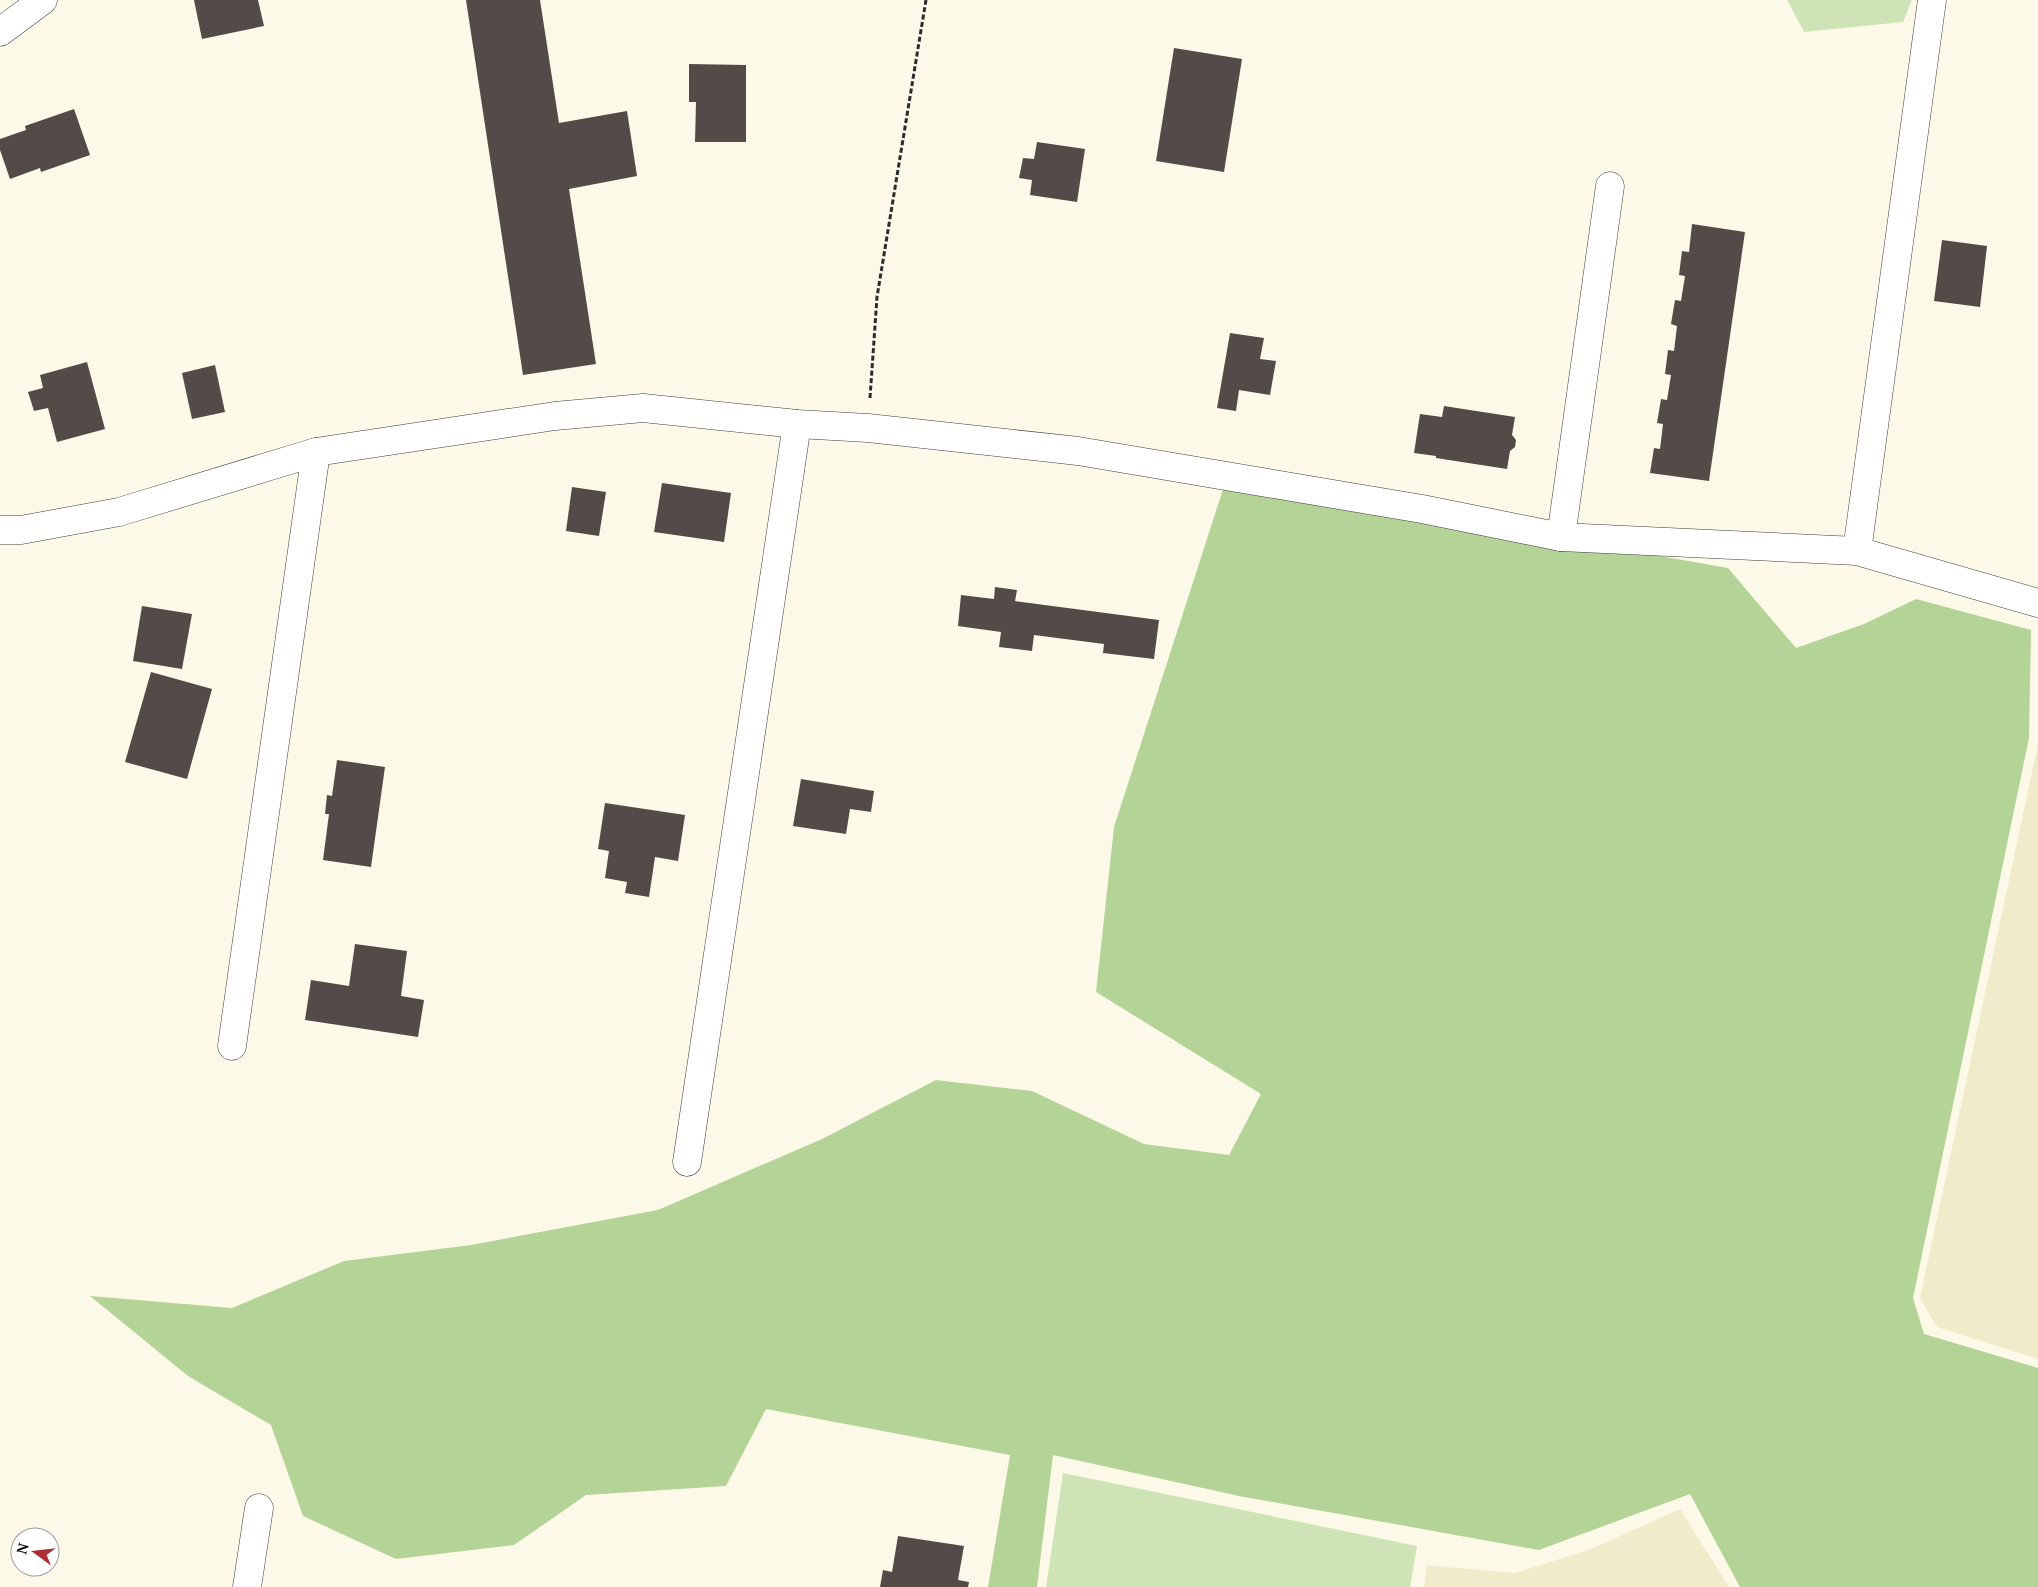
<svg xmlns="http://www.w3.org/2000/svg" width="2038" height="1587" viewBox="0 0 2038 1587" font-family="'PT Serif',serif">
<rect width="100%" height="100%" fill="#fdf9e9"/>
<g fill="#f0eccb">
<path d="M2038,744V1359L1937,1327L1920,1298Z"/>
<path d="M1680,1509L1729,1587H1424L1427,1565L1515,1573L1591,1549Z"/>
</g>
<g fill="#cfe4b6">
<path d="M1787,0H1912L1903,22L1804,32Z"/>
<path d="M1063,1473L1417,1546L1410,1587H1046Z"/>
</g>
<path fill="#b4d397" d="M1226,480L1728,568L1796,648L1864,624L1916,599L2031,630L2029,738L1913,1298L1924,1334L2038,1368V1587H1740L1690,1494L1539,1550L1239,1496L1053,1455L1037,1587H988L1010,1455L766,1409L726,1486L586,1495L514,1545L396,1559L303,1516L271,1425L188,1376L90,1296L232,1308L344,1261L471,1245L658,1210L822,1139L936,1080L1032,1091L1144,1144L1229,1155L1261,1094L1096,992L1114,827Z"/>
<g fill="#524b47">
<path d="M194,0H258L264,26L202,39Z"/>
<path d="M466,0H540L559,123L627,111L637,176L569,189L596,364L523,375Z"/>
<path d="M1174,48L1242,59L1224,172L1156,161Z"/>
<path d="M689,64L746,65V142H695L696,102H689Z"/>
<path d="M74,109L90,155L41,172L40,168L10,179L0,150V139L26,130L25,126Z"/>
<path d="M1037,142L1085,149L1077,202L1030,195L1032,180L1019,178L1023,158L1034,159Z"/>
<path d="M1692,224L1745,232L1709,481L1650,473L1654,448L1660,449L1663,424L1657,423L1661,399L1667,400L1671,375L1665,374L1668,350L1674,351L1677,326L1671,324L1675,300L1681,301L1685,276L1679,275L1682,251L1689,252Z"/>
<path d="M1942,240L1987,246L1980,307L1934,301Z"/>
<path d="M1230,333L1264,338L1260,359L1276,361L1270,395L1239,390L1236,411L1217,408Z"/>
<path d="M87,362L105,429L57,442L48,408L34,411L28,392L43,388L40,375Z"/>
<path d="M215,365L225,412L192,419L182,373Z"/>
<path d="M1444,406L1515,417L1512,435L1516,440L1515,447L1510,451L1507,469L1436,458V456L1414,453L1420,414L1442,417Z"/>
<path d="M662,483L731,493L724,542L654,532Z"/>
<path d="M572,487L606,492L599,536L566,531Z"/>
<path d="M995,587L1017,590L1015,601L1159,620L1154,659L1103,653L1104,644L1034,635L1032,651L999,647L1001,632L958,626L961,595L994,599Z"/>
<path d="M142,606L192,614L182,669L133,661Z"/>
<path d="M151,672L212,689L187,779L125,762Z"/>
<path d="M337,760L385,767L371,867L323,860L329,814H325L327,795L332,796Z"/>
<path d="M801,779L874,791L871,812L850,809L846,834L793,826Z"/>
<path d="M605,803L685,815L678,861L655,857L649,897L625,893L627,882L605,878L609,851L598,849Z"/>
<path d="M355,944L407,951L401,996L424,1000L418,1037L305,1020L311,980L349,986Z"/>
<path d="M898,1536L964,1546L958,1580L969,1582L968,1587H880L883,1570L892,1572Z"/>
</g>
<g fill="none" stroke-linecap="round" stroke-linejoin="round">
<defs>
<g id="minor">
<path d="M0,32L43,0"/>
<path d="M0,530H21L119,512L316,452L555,416L643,408L797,424L868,428L1078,451L1422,509L1561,537L1857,551L2038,603"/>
<path d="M1561,537L1610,186"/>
<path d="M1857,551L1932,0"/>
<path d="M232,1046L316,452"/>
<path d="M687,1162L797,424"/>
<path d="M247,1587L259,1508"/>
</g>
</defs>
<use href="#minor" stroke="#3d3d3d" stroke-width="29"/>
<path stroke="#2c2c2c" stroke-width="3" stroke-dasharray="5 2.5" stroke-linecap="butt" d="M870,398L877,297L926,0"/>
<use href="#minor" stroke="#fff" stroke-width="28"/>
</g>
<g transform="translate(35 1552) rotate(285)"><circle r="24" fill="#ffffff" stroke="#9d9d9d"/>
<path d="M0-4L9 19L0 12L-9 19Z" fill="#ae2e38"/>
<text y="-8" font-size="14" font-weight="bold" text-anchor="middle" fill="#0a0a0a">N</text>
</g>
</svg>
